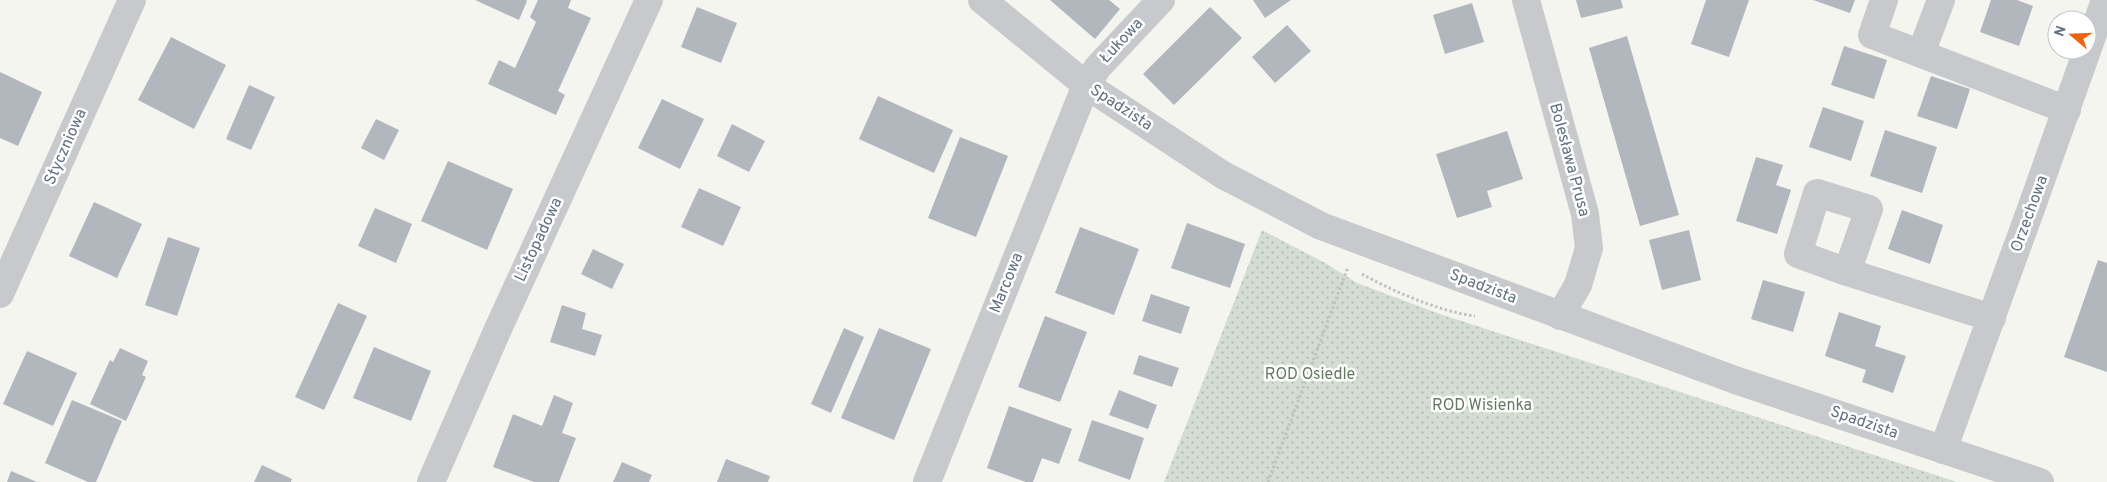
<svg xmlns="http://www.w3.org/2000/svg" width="2107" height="482" viewBox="0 0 2107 482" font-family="Overpass,sans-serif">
<defs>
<pattern id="garden-dots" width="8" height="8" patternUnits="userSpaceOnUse" patternTransform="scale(1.25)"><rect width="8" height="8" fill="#d4ddd1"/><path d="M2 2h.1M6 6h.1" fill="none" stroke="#afb8af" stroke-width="1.8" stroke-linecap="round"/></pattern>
</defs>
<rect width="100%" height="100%" fill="#f5f5f0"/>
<path fill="url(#garden-dots)" d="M1262,230L1327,264L1357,283L1437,313L1957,482H1164Z"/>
<g fill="#b1b7bd">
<path d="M475,0H526L527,1L519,20Z"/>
<path d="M538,0H571L568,8L591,18L558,91L565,95L556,115L488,84L499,60L515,68L536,22L530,17Z"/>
<path d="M1050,0H1109L1120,9L1095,39Z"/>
<path d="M1253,0H1291L1265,18Z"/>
<path d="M1576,0H1621L1623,8L1581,18Z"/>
<path d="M1706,0H1749L1729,57L1691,44Z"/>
<path d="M1813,0H1855L1850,13Z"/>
<path d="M1991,0H2017L2033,6L2019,46L1980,32Z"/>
<path d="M1472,3L1484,42L1445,54L1433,15Z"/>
<path d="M697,7L737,23L721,63L681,47Z"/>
<path d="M1210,7L1242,38L1174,105L1143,74Z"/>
<path d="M1287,25L1311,51L1275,83L1252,57Z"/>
<path d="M1627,36L1679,215L1640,226L1589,48Z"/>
<path d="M171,37L226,65L194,129L138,100Z"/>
<path d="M1844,46L1887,60L1874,99L1831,85Z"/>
<path d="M0,72L42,92L18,146L0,138Z"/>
<path d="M1931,76L1970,89L1957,129L1917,116Z"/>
<path d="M249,85L275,97L251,150L226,139Z"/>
<path d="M878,96L953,130L934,173L859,139Z"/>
<path d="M662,99L704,119L680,169L638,148Z"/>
<path d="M1823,107L1864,121L1851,161L1809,147Z"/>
<path d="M376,119L399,130L384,160L361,148Z"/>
<path d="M732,124L765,141L749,172L717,156Z"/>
<path d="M1885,130L1937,147L1922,193L1870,176Z"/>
<path d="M1507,131L1523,179L1487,191L1492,207L1457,218L1436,154Z"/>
<path d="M960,137L1008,156L976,237L928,218Z"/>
<path d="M1756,157L1783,165L1776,185L1791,190L1777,234L1736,221Z"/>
<path d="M448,161L513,189L487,250L421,221Z"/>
<path d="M699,188L741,207L723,246L681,227Z"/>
<path d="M94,202L142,224L117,278L69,256Z"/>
<path d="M375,208L412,224L396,263L358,246Z"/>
<path d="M1902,210L1943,225L1930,264L1888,249Z"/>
<path d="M1187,223L1245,244L1230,288L1171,268Z"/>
<path d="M1080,227L1139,249L1114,315L1055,293Z"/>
<path d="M1689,230L1701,280L1662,290L1649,240Z"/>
<path d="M168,237L200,248L177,316L145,305Z"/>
<path d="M593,249L624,264L612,289L581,274Z"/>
<path d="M2098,260L2107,263V372L2064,357Z"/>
<path d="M1763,280L1805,292L1793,332L1751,319Z"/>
<path d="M1151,294L1190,307L1181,334L1142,321Z"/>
<path d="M338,303L367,316L324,410L295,397Z"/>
<path d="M562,305L586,313L582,329L602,335L595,356L550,342Z"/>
<path d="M1839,312L1881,326L1875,346L1906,356L1893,393L1862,382L1866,370L1825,356Z"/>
<path d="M1045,316L1087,332L1060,402L1018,387Z"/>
<path d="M844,328L864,337L831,413L811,404Z"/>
<path d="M879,328L931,349L894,440L841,418Z"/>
<path d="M374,347L431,371L411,421L353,398Z"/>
<path d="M120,348L148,361L142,375L146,377L126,421L90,404L110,360L113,362Z"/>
<path d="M27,351L77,373L53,426L3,404Z"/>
<path d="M1139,355L1179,368L1172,387L1133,374Z"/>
<path d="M1119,390L1157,405L1148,429L1109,415Z"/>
<path d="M554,395L573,403L562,433L576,438L559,482H534L493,467L513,414L542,426Z"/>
<path d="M72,400L122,421L96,482H88L45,463Z"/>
<path d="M1009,406L1072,429L1059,464L1042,458L1033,482H1026L987,468Z"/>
<path d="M1092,420L1144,438L1130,480L1078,461Z"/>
<path d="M726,459L770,476L768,482H717Z"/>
<path d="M622,462L652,475L649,482H613Z"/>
<path d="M262,465L292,479L291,482H254Z"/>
<path d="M11,471L37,482H7Z"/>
</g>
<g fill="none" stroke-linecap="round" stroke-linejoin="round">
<g stroke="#c0c1c3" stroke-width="3" stroke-dasharray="2.5 2.5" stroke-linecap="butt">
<path d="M1362,274C1392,291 1441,312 1475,316"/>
<path d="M1268,482L1348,267"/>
</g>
<g stroke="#c7c9cd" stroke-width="28">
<path d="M982,0L1086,85L1223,175L1321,226L1735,380L2040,482"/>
<path d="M1526,0L1585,214L1589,248L1578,285L1560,316"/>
<path d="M1884,0L1872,35L2067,110"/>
<path d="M1921,53L1941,0"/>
<path d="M1847,272L1869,209L1817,193L1798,254L1847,272L1992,318"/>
<path d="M0,294L132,0"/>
<path d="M1943,450L2032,206L2105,0"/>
<path d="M431,482L498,329L649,0"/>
<path d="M927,482L1086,85L1098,67L1161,0"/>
</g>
</g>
<g text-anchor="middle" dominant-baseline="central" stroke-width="5" stroke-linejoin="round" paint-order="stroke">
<g font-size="16" fill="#617085" stroke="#fff">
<text transform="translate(1122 41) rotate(-47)">Łukowa</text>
<text transform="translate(1121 108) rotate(33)">Spadzista</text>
<text transform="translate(66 147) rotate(-66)">Styczniowa</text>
<text transform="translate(1569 160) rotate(75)">Bolesława Prusa</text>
<text transform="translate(2030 214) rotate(-70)">Orzechowa</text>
<text transform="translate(539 240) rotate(-65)">Listopadowa</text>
<text transform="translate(1007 283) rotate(-68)">Marcowa</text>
<text transform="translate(1483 287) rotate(21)">Spadzista</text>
<text transform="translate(1864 423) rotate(19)">Spadzista</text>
</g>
<g font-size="16" fill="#627b60" stroke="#fff">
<text x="1310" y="375">ROD Osiedle</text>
<text x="1482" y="406">ROD Wisienka</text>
</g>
</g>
<g transform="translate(2072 35) rotate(289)"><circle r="24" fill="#ffffff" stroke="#c0c6ce"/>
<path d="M0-4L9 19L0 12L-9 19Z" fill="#f46211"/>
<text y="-8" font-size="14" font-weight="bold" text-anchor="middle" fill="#617085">N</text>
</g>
</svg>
